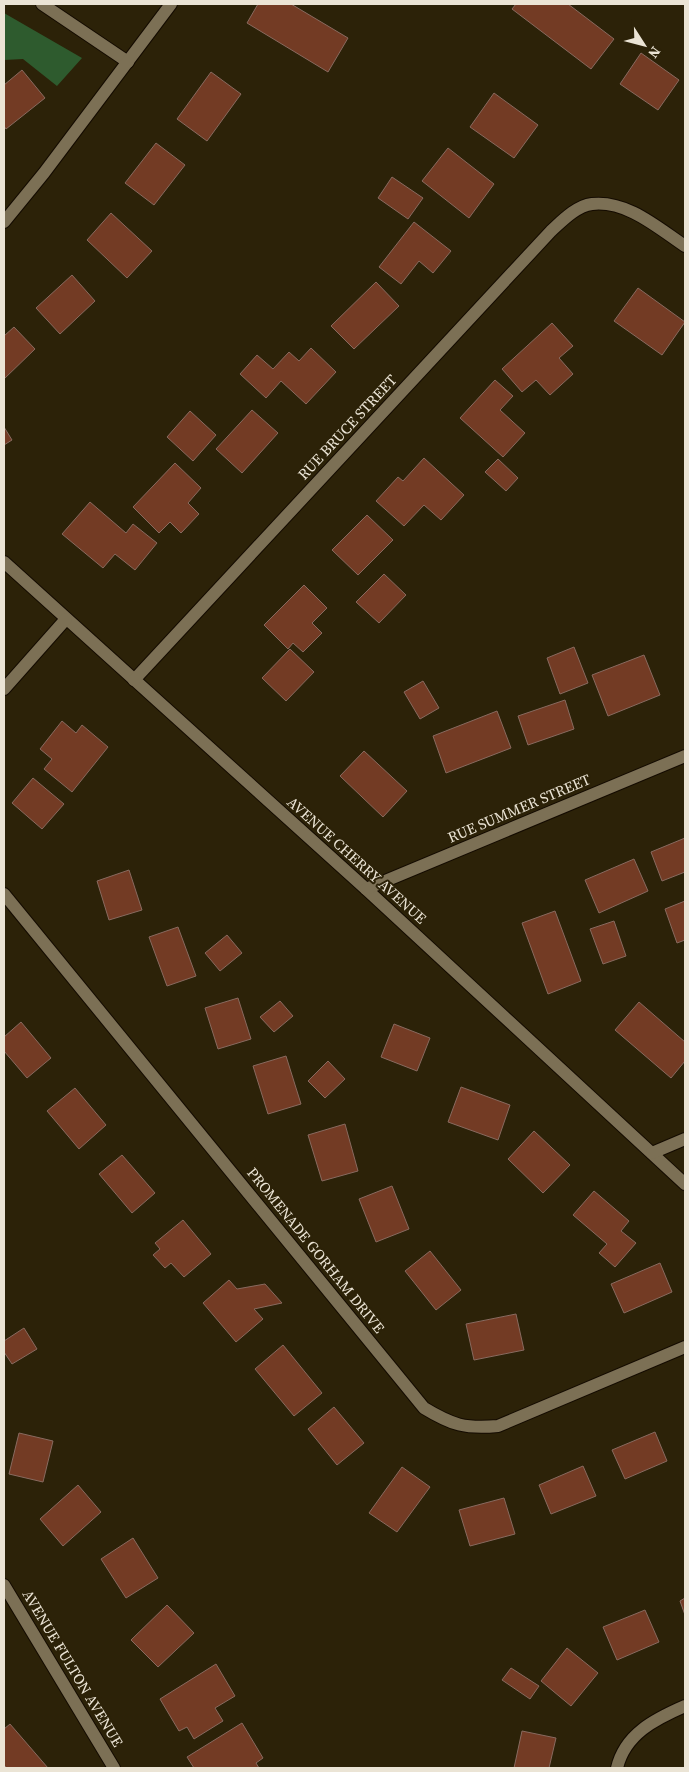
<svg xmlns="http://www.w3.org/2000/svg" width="689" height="1772" viewBox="0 0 689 1772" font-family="'Source Serif 4',serif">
<rect width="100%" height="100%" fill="#2c2208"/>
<path fill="#2e5b2e" d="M4,13L82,58L57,86L23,59L4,60Z"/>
<g fill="#733b24" stroke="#886a5f">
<path d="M258,4H291L348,38L328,72L247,23Z"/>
<path d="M516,4H568L614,39L591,69L512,9Z"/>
<path d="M641,53L679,80L658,110L620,84Z"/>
<path d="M22,70L45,98L6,129L4,126V85Z"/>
<path d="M211,72L241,94L207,141L177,119Z"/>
<path d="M494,93L538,125L514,158L470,127Z"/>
<path d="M156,143L185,165L154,205L125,183Z"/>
<path d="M448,148L494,184L469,218L422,181Z"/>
<path d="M392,177L423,198L408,219L378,198Z"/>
<path d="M111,213L152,251L127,278L87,240Z"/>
<path d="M414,222L451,251L433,273L419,261L401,284L379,267Z"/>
<path d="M72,275L95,301L60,334L36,308Z"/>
<path d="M376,282L399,306L354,349L331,326Z"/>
<path d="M638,288L685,322L662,355L614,321Z"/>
<path d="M552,323L573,346L559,358L573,374L550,395L536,380L522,392L502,369Z"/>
<path d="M14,327L35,349L4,379V336Z"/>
<path d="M311,348L336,372L306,404L281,381L266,398L240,374L257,355L273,369L289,352L299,361Z"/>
<path d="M495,380L513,396L500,410L525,433L503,457L460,418Z"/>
<path d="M252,410L278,433L242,473L216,449Z"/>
<path d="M190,411L216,435L193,461L167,437Z"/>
<path d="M4,427L12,440L4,445Z"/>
<path d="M424,458L464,495L441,520L424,505L404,526L376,501L398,477L403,481Z"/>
<path d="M498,459L518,478L506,491L485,472Z"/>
<path d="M175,463L201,488L188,503L199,514L181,533L170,522L159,533L133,507Z"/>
<path d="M90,502L126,533L133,524L157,543L135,570L115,554L103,568L62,534Z"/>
<path d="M367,515L393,540L358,575L332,550Z"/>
<path d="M384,574L406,595L379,623L356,602Z"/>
<path d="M304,585L327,608L312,623L322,633L303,652L293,643L288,649L264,625Z"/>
<path d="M574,647L588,683L560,694L547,658Z"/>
<path d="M290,649L314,672L286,701L262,678Z"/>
<path d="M644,655L660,695L608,716L592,675Z"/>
<path d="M423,681L439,708L420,719L404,692Z"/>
<path d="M565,700L574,729L528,745L518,716Z"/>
<path d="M497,711L511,748L446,773L433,736Z"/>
<path d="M62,721L76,733L82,725L108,747L72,792L44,769L52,759L40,749Z"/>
<path d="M364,751L407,791L383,817L340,776Z"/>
<path d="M33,778L64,804L42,829L12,803Z"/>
<path d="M685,838V872L662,881L651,852Z"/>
<path d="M634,859L648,891L599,913L585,880Z"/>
<path d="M129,870L142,910L109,920L97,881Z"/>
<path d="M685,901V940L677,943L665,909Z"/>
<path d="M555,911L581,981L548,994L522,923Z"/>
<path d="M614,921L626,956L603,964L590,929Z"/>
<path d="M178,927L196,976L167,986L149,937Z"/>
<path d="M227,935L242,953L220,971L205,953Z"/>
<path d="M238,998L251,1039L218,1049L205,1008Z"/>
<path d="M280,1001L293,1016L274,1032L260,1017Z"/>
<path d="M639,1002L685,1042V1061L671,1078L615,1030Z"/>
<path d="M21,1022L51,1058L27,1078L4,1051V1037Z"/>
<path d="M394,1024L430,1038L417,1071L381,1057Z"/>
<path d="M286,1056L301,1104L268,1114L253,1066Z"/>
<path d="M328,1061L345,1079L325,1098L308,1081Z"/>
<path d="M461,1087L510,1105L498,1140L448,1122Z"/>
<path d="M75,1088L106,1125L79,1149L47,1111Z"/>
<path d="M345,1124L358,1171L322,1181L308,1135Z"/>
<path d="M534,1131L570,1165L543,1193L508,1159Z"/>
<path d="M122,1155L155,1193L132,1213L99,1174Z"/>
<path d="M392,1186L409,1229L376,1242L359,1199Z"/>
<path d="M594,1191L629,1221L621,1231L636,1243L615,1267L599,1253L607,1244L573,1215Z"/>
<path d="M183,1220L211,1254L184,1277L171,1263L165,1268L153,1255L160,1249L155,1243Z"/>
<path d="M430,1251L461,1290L436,1310L405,1271Z"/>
<path d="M660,1263L672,1292L624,1313L611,1284Z"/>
<path d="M229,1280L237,1289L265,1284L282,1303L254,1309L263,1319L236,1342L203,1303Z"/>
<path d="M516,1314L524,1350L474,1360L466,1324Z"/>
<path d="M24,1328L37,1349L12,1364L4,1352V1341Z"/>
<path d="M283,1345L322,1393L294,1416L255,1369Z"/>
<path d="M334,1407L364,1443L337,1465L308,1429Z"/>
<path d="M655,1432L667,1461L625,1479L612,1450Z"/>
<path d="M19,1433L53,1441L43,1482L9,1474Z"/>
<path d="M583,1466L596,1496L551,1514L539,1485Z"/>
<path d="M402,1467L430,1487L397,1532L369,1513Z"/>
<path d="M78,1485L101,1512L63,1546L40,1519Z"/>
<path d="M504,1498L515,1534L470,1546L459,1510Z"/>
<path d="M133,1538L158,1578L126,1598L101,1559Z"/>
<path d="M685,1598V1615L680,1601Z"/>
<path d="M167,1605L194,1633L158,1667L131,1640Z"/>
<path d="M645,1610L659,1642L617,1660L603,1627Z"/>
<path d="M567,1648L598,1673L571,1706L541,1681Z"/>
<path d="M216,1664L235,1696L215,1708L223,1721L194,1739L187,1727L179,1731L160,1699Z"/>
<path d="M511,1668L539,1686L530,1699L502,1680Z"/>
<path d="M242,1723L263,1758L256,1763L259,1768H194L187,1757Z"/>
<path d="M10,1724L48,1768H7L4,1765V1729Z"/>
<path d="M522,1731L556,1738L549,1768H514Z"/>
</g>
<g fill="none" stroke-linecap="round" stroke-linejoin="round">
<defs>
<g id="minor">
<path d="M42,4L128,62"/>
<path d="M4,222L44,173L171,4"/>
<path d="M4,562L366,889L685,1184"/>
<path d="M134,680L551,231C562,221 576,206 592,204C627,200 658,228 685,246"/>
<path d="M4,689L66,619"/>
<path d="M366,889L685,756"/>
<path d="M4,894L424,1408C452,1425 465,1429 498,1426L685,1347"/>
<path d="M652,1153L685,1139"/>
<path d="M617,1768C625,1734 655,1719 685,1706"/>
</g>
<path id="tertiary" d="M4,1585L114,1768"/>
</defs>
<use href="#minor" stroke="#140b00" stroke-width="14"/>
<use href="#tertiary" stroke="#140b00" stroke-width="14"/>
<use href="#minor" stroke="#7c7055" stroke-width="12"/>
<use href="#tertiary" stroke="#7c7055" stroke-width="12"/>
</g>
<g text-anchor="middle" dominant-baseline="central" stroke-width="4" stroke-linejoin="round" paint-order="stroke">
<g font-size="15" fill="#ebe4d5" stroke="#2c2208">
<text transform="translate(347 427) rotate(-47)">RUE BRUCE STREET</text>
<text transform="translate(519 808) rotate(-23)">RUE SUMMER STREET</text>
<text transform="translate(357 860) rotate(42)">AVENUE CHERRY AVENUE</text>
<text transform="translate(316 1250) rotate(51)">PROMENADE GORHAM DRIVE</text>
<text transform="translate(73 1668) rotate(59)">AVENUE FULTON AVENUE</text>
</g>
</g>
<rect width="689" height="1772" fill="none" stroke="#ebe4d5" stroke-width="10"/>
<g transform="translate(644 45) rotate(126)" stroke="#2c2208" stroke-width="4" paint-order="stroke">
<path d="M0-4L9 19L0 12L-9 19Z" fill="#ebe4d5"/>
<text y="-8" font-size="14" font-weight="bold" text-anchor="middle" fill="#ebe4d5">N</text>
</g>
</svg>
